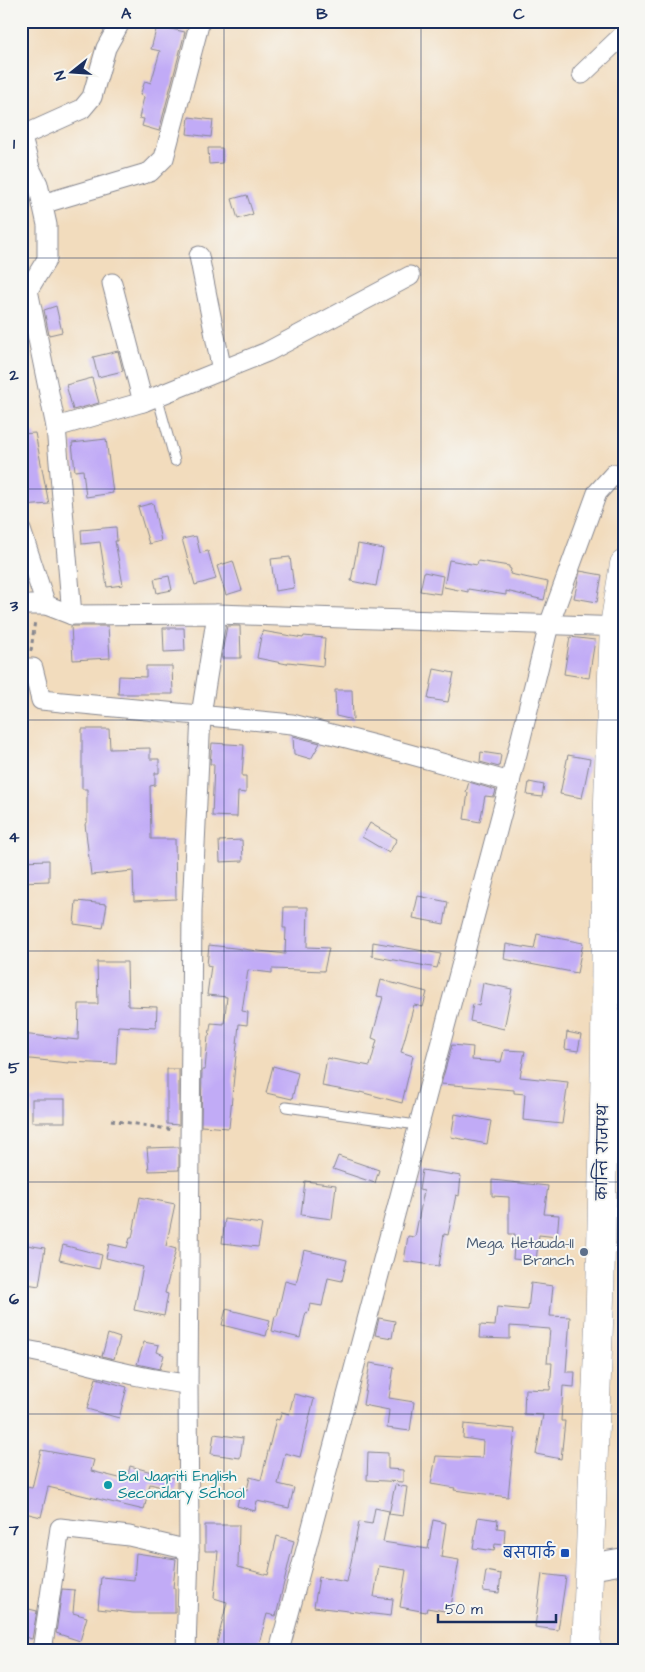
<svg xmlns="http://www.w3.org/2000/svg" width="645" height="1672" viewBox="0 0 645 1672" font-family="'Architects Daughter','Playpen Sans Deva',sans-serif">
<rect width="100%" height="100%" fill="#f6f6f2"/>
<filter id="ink" filterUnits="userSpaceOnUse"><feTurbulence type="fractalNoise" baseFrequency=".02" numOctaves="2"/><feDisplacementMap in="SourceGraphic" scale="10" xChannelSelector="R" yChannelSelector="G"/><feConvolveMatrix kernelMatrix="1 2 1 2 8 2 1 2 1" color-interpolation-filters="sRGB"/></filter>
<filter id="wash" filterUnits="userSpaceOnUse"><feTurbulence type="fractalNoise" baseFrequency=".0096" numOctaves="4" result="noise"/><feDisplacementMap in="SourceGraphic" scale="20" xChannelSelector="R" yChannelSelector="G"/><feGaussianBlur stdDeviation="1.12" result="paint"/><feColorMatrix in="noise" values="0 0 0 0 0 0 0 0 0 0 0 0 0 0 0 0 0 1.4 0 .05"/><feComposite in="paint" operator="in"/></filter>
<g filter="url(#wash)">
<rect width="100%" height="100%" fill="#f2dcbd"/>
<g id="blocks">
<g fill="#c1abf6">
<path d="M157,26L185,32L159,131L142,126L144,119L139,118L144,97L140,95L145,81L151,83L160,51L151,49Z"/>
<path d="M189,117L213,120L211,137L187,134Z"/>
<path d="M208,148H222V163L209,164Z"/>
<path d="M247,195L253,214L238,219L232,199Z"/>
<path d="M56,306L62,332L49,335L44,310Z"/>
<path d="M118,351L123,371L98,377L93,357Z"/>
<path d="M92,378L99,403L73,410L66,385Z"/>
<path d="M35,433L49,504L23,506L21,498V434Z"/>
<path d="M106,439L113,493L86,497L83,470L75,471L72,443Z"/>
<path d="M153,503L161,541L149,544L138,507Z"/>
<path d="M116,527L117,541H115L123,585L107,587L100,542L82,544L81,530Z"/>
<path d="M196,536L200,553L208,551L216,579L195,585L182,539Z"/>
<path d="M358,544L383,549L376,586L351,581Z"/>
<path d="M290,557L294,588L275,591L271,559Z"/>
<path d="M449,560L477,565L478,561L509,566V568L511,569L510,574L548,582L544,600L506,591V595L468,589V592L444,587Z"/>
<path d="M233,561L242,590L226,595L217,566Z"/>
<path d="M580,571L602,575L597,602L574,598Z"/>
<path d="M424,572L443,576L440,594L420,591Z"/>
<path d="M169,576L172,590L157,593L154,579Z"/>
<path d="M71,626H108L110,658L73,660Z"/>
<path d="M227,626H240L241,658H221Z"/>
<path d="M163,628H184L185,651L164,652Z"/>
<path d="M262,631L303,638L304,636L325,638L323,666L288,662L287,664L257,658Z"/>
<path d="M570,637L595,640L589,678L564,674Z"/>
<path d="M146,666H172L173,694H118L119,676L146,677Z"/>
<path d="M434,669L454,673L448,702L428,699Z"/>
<path d="M335,690H352L353,720L336,716Z"/>
<path d="M82,729H109L110,749L150,748V759H159V773H155V785L150,786L151,839H175L176,899L134,901L133,871L91,875L85,824L87,823V789H82Z"/>
<path d="M293,736L320,743L311,759L294,754Z"/>
<path d="M212,743L244,745L242,776H246V793L238,792L237,817L212,816L214,764H210Z"/>
<path d="M481,752L501,755L499,767L480,762Z"/>
<path d="M568,755L590,759L582,798L560,794Z"/>
<path d="M469,782L496,790L494,797L485,796L480,822L464,819L468,793L466,792Z"/>
<path d="M529,782L544,785L542,797L527,795Z"/>
<path d="M370,823L397,839L389,853L362,837Z"/>
<path d="M242,840L243,861L220,862L219,841Z"/>
<path d="M49,860V881L21,882V861Z"/>
<path d="M418,896L448,902L444,924L413,918Z"/>
<path d="M76,901L107,904L103,928L74,924Z"/>
<path d="M284,907H308L307,947L329,948L324,971L272,969V973L248,970L242,1011L248,1012L247,1025L239,1024L229,1128L201,1126L202,1070H205L208,1036H209L211,1023L224,1024L227,997L207,995L211,966L207,965L209,945L285,954L286,928H283Z"/>
<path d="M537,934L583,943L577,973L504,959L506,944L534,949Z"/>
<path d="M373,942L441,954L437,968L372,956Z"/>
<path d="M97,962H127L128,1006L157,1007L156,1028L118,1026L116,1064L68,1062V1063L21,1058V1034L78,1040L79,1004H98Z"/>
<path d="M381,980L427,992L423,1007L414,1005L401,1052L413,1056L402,1103L360,1092V1093L322,1086L327,1058L370,1066L377,1040L372,1038L383,997L377,996Z"/>
<path d="M483,983L512,989L504,1029L470,1021L473,1004L479,1006Z"/>
<path d="M567,1032L581,1035L578,1051L565,1049Z"/>
<path d="M452,1045L473,1047L472,1060L501,1062L504,1050L525,1051L520,1077L568,1082L562,1124L523,1120L525,1094L514,1093V1090L441,1084Z"/>
<path d="M273,1066L298,1073L292,1099L266,1093Z"/>
<path d="M167,1069H179V1125L167,1124Z"/>
<rect x="32" y="1099" width="33" height="23"/>
<path d="M455,1114L491,1121L487,1144L451,1137Z"/>
<path d="M179,1147V1170L149,1171L147,1148Z"/>
<path d="M338,1156L379,1170L375,1183L333,1169Z"/>
<path d="M422,1170L461,1176L459,1196L456,1195L448,1235L444,1234L439,1266L404,1261L408,1236L415,1237L424,1191L419,1190Z"/>
<path d="M492,1180L548,1186L544,1214L559,1215L557,1237L539,1235L536,1261L513,1259L515,1234H509V1197L492,1196Z"/>
<path d="M305,1181L336,1185L332,1219L301,1215Z"/>
<path d="M140,1197L175,1204L166,1246L176,1249L165,1293L168,1294L164,1316L134,1310L143,1267L106,1258L109,1244L127,1248L130,1238H132Z"/>
<path d="M225,1219L262,1224L258,1247L222,1243Z"/>
<path d="M21,1244L45,1248L39,1286L21,1283Z"/>
<path d="M63,1245L102,1255L99,1269L59,1260Z"/>
<path d="M304,1250L347,1260L342,1281L328,1278L322,1306L310,1304L308,1313L306,1312L300,1338L272,1331L275,1316H277L285,1281L296,1284Z"/>
<path d="M531,1283L553,1286L550,1316L570,1317L566,1372H575L574,1387L563,1386L561,1421H565L561,1459L536,1454L543,1415L524,1414L525,1389L550,1390L552,1363H547L550,1329L510,1326V1339L479,1338L480,1325L495,1326L497,1307L528,1310Z"/>
<path d="M226,1309L270,1320L266,1336L222,1325Z"/>
<path d="M379,1318L395,1321L392,1338L375,1335Z"/>
<path d="M108,1334L120,1338L114,1359L102,1356Z"/>
<path d="M144,1342L159,1345L157,1352L164,1355L160,1369L137,1364Z"/>
<path d="M370,1363L394,1367L389,1398L414,1402L410,1431L387,1428L389,1410L363,1405Z"/>
<path d="M96,1378L127,1387L119,1418L87,1409Z"/>
<path d="M294,1394L314,1399L300,1457L285,1453L278,1484L294,1488L289,1508L257,1501L255,1511L237,1506L241,1488L247,1490L250,1477L261,1480L276,1419L279,1420L282,1412L289,1414Z"/>
<path d="M464,1424L515,1429L508,1497L454,1490L455,1488L431,1484L436,1456L482,1458L483,1441L463,1438Z"/>
<path d="M214,1434L243,1438L240,1458L211,1454Z"/>
<path d="M41,1450L94,1460L91,1471L127,1480L130,1466L177,1479V1491L150,1484L144,1510L48,1487L41,1517L21,1512V1486L32,1488Z"/>
<path d="M368,1452L388,1453V1469L403,1470V1482L367,1480Z"/>
<path d="M395,1485L407,1487L403,1516L389,1514Z"/>
<path d="M375,1508L389,1511L383,1542L428,1549L433,1520L446,1523L441,1557L459,1560L450,1612L427,1608L426,1612L400,1607L406,1570L379,1566L374,1597L393,1599L391,1616L314,1607L319,1577L347,1582L359,1522L372,1524Z"/>
<path d="M478,1517L498,1520L497,1528L505,1529L504,1545L495,1544L494,1551L473,1548Z"/>
<path d="M205,1525H239L238,1567L268,1575L277,1536L294,1541L276,1616L267,1614L257,1651H215L227,1602L214,1598L218,1551H205Z"/>
<path d="M136,1553L176,1559L173,1588H175V1613H133L98,1609L101,1577L134,1580Z"/>
<path d="M486,1571L501,1574L499,1593L483,1591Z"/>
<path d="M542,1574L566,1577L558,1630L535,1627Z"/>
<path d="M62,1589L75,1590L73,1613L87,1617L80,1641L56,1633Z"/>
<path d="M21,1607L37,1611L32,1639L21,1636Z"/>
</g>
</g>
</g>
<g filter="url(#ink)">
<use href="#blocks" fill-opacity="0" stroke="#86868e" stroke-width="1"/>
<g fill="none" stroke-linecap="round" stroke-linejoin="round">
<defs>
<g id="lane">
<path d="M157,396L175,461"/>
<path d="M286,1107L417,1125"/>
<path d="M606,1128L624,1126"/>
</g>
<g id="street">
<path d="M582,74L624,34"/>
<path d="M21,134L30,168L38,184L47,225V259L28,290L56,427L72,615"/>
<path d="M22,136L82,109L92,97L106,48L121,21"/>
<path d="M42,204L150,172L164,158L200,21"/>
<path d="M199,256L222,371"/>
<path d="M143,402L267,352L410,276"/>
<path d="M56,427L143,402L112,283"/>
<path d="M21,530L46,605"/>
<path d="M21,605H46L72,615L217,614L624,627"/>
<path d="M21,671L26,668H33L41,700L292,724L398,751L510,782"/>
<path d="M21,1349C77,1359 131,1378 188,1384"/>
<path d="M42,1651L60,1528L129,1536L189,1550"/>
<path d="M186,1651L189,1550L188,1384L192,910L201,715L217,614"/>
<path d="M279,1651L510,782L549,625L597,493L614,474H624"/>
</g>
<path id="secondary" d="M590,1567L624,1561"/>
<path id="primary" d="M586,1651L600,1299L605,1055L606,864L612,676L614,626L624,564"/>
</defs>
<use href="#lane" stroke="#86868e" stroke-width="11"/>
<use href="#street" stroke="#86868e" stroke-width="21"/>
<use href="#secondary" stroke="#86868e" stroke-width="28"/>
<use href="#primary" stroke="#86868e" stroke-width="29"/>
<g stroke="#86868e" stroke-width="3" stroke-dasharray="4 4" stroke-linecap="butt">
<path d="M31,651L35,620"/>
<path d="M111,1120L174,1130"/>
</g>
<use href="#lane" stroke="#fff" stroke-width="9"/>
<use href="#street" stroke="#fff" stroke-width="19"/>
<use href="#secondary" stroke="#fff" stroke-width="26"/>
<use href="#primary" stroke="#fff" stroke-width="28"/>
</g>
</g>
<path fill="none" stroke="#1b2f5e" stroke-width="1" stroke-opacity="0.55" d="M224,21V1651M421,21V1651M21,258H624M21,489H624M21,720H624M21,951H624M21,1182H624M21,1414H624"/>
<circle fill="#5c6f8a" stroke="#f6f6f2" stroke-width="2" cx="584" cy="1252" r="5"/>
<circle fill="#0f9aa8" stroke="#f6f6f2" stroke-width="2" cx="108" cy="1485" r="5"/>
<rect fill="#1a4fb4" stroke="#f6f6f2" stroke-width="2" x="560" y="1548" width="10" height="10" rx="2.5"/>
<g text-anchor="middle" dominant-baseline="central" stroke-width="4" stroke-linejoin="round" paint-order="stroke">
<g font-size="15" fill="#1b2f5e" stroke="#f6f6f2">
<text transform="translate(603 1152) rotate(-89)">कान्ति राजपथ</text>
</g>
<g font-size="15" fill="#4e5e75" stroke="#f6f6f2" text-anchor="end">
<text x="574" y="1243">Mega, Hetauda-II<tspan x="574" dy="17">Branch</tspan></text>
</g>
<g font-size="15" fill="#0d838f" stroke="#f6f6f2" text-anchor="start">
<text x="118" y="1476">Bal Jagriti English<tspan x="118" dy="17">Secondary School</tspan></text>
</g>
<g font-size="15" fill="#164399" stroke="#f6f6f2" text-anchor="end">
<text x="555" y="1553">बसपार्क</text>
</g>
</g>
<rect width="645" height="1672" fill="none" stroke="#f6f6f2" stroke-width="55"/>
<g transform="translate(72 72) rotate(253)" stroke="#f6f6f2" stroke-width="4" paint-order="stroke">
<path d="M0-4L9 19L0 12L-9 19Z" fill="#1b2f5e"/>
<text y="-8" font-size="14" font-weight="bold" text-anchor="middle" fill="#1b2f5e">N</text>
</g>
<path d="M438 1614v8h118v-8" fill="none" stroke="#1b2f5e" stroke-width="2.5"/>
<text x="445" y="1614" font-size="15" fill="#1b2f5e" stroke="#f6f6f2" stroke-width="4" paint-order="stroke">50 m</text>
<rect x="28" y="28" width="590" height="1616" fill="none" stroke="#1b2f5e" stroke-width="2"/>
<g font-size="16" text-anchor="middle" font-weight="bold" fill="#1b2f5e">
<text x="126" y="19">A</text>
<text x="322" y="19">B</text>
<text x="519" y="19">C</text>
<text x="14" y="149">1</text>
<text x="14" y="380">2</text>
<text x="14" y="611">3</text>
<text x="14" y="842">4</text>
<text x="14" y="1073">5</text>
<text x="14" y="1304">6</text>
<text x="14" y="1535">7</text>
</g>
</svg>
